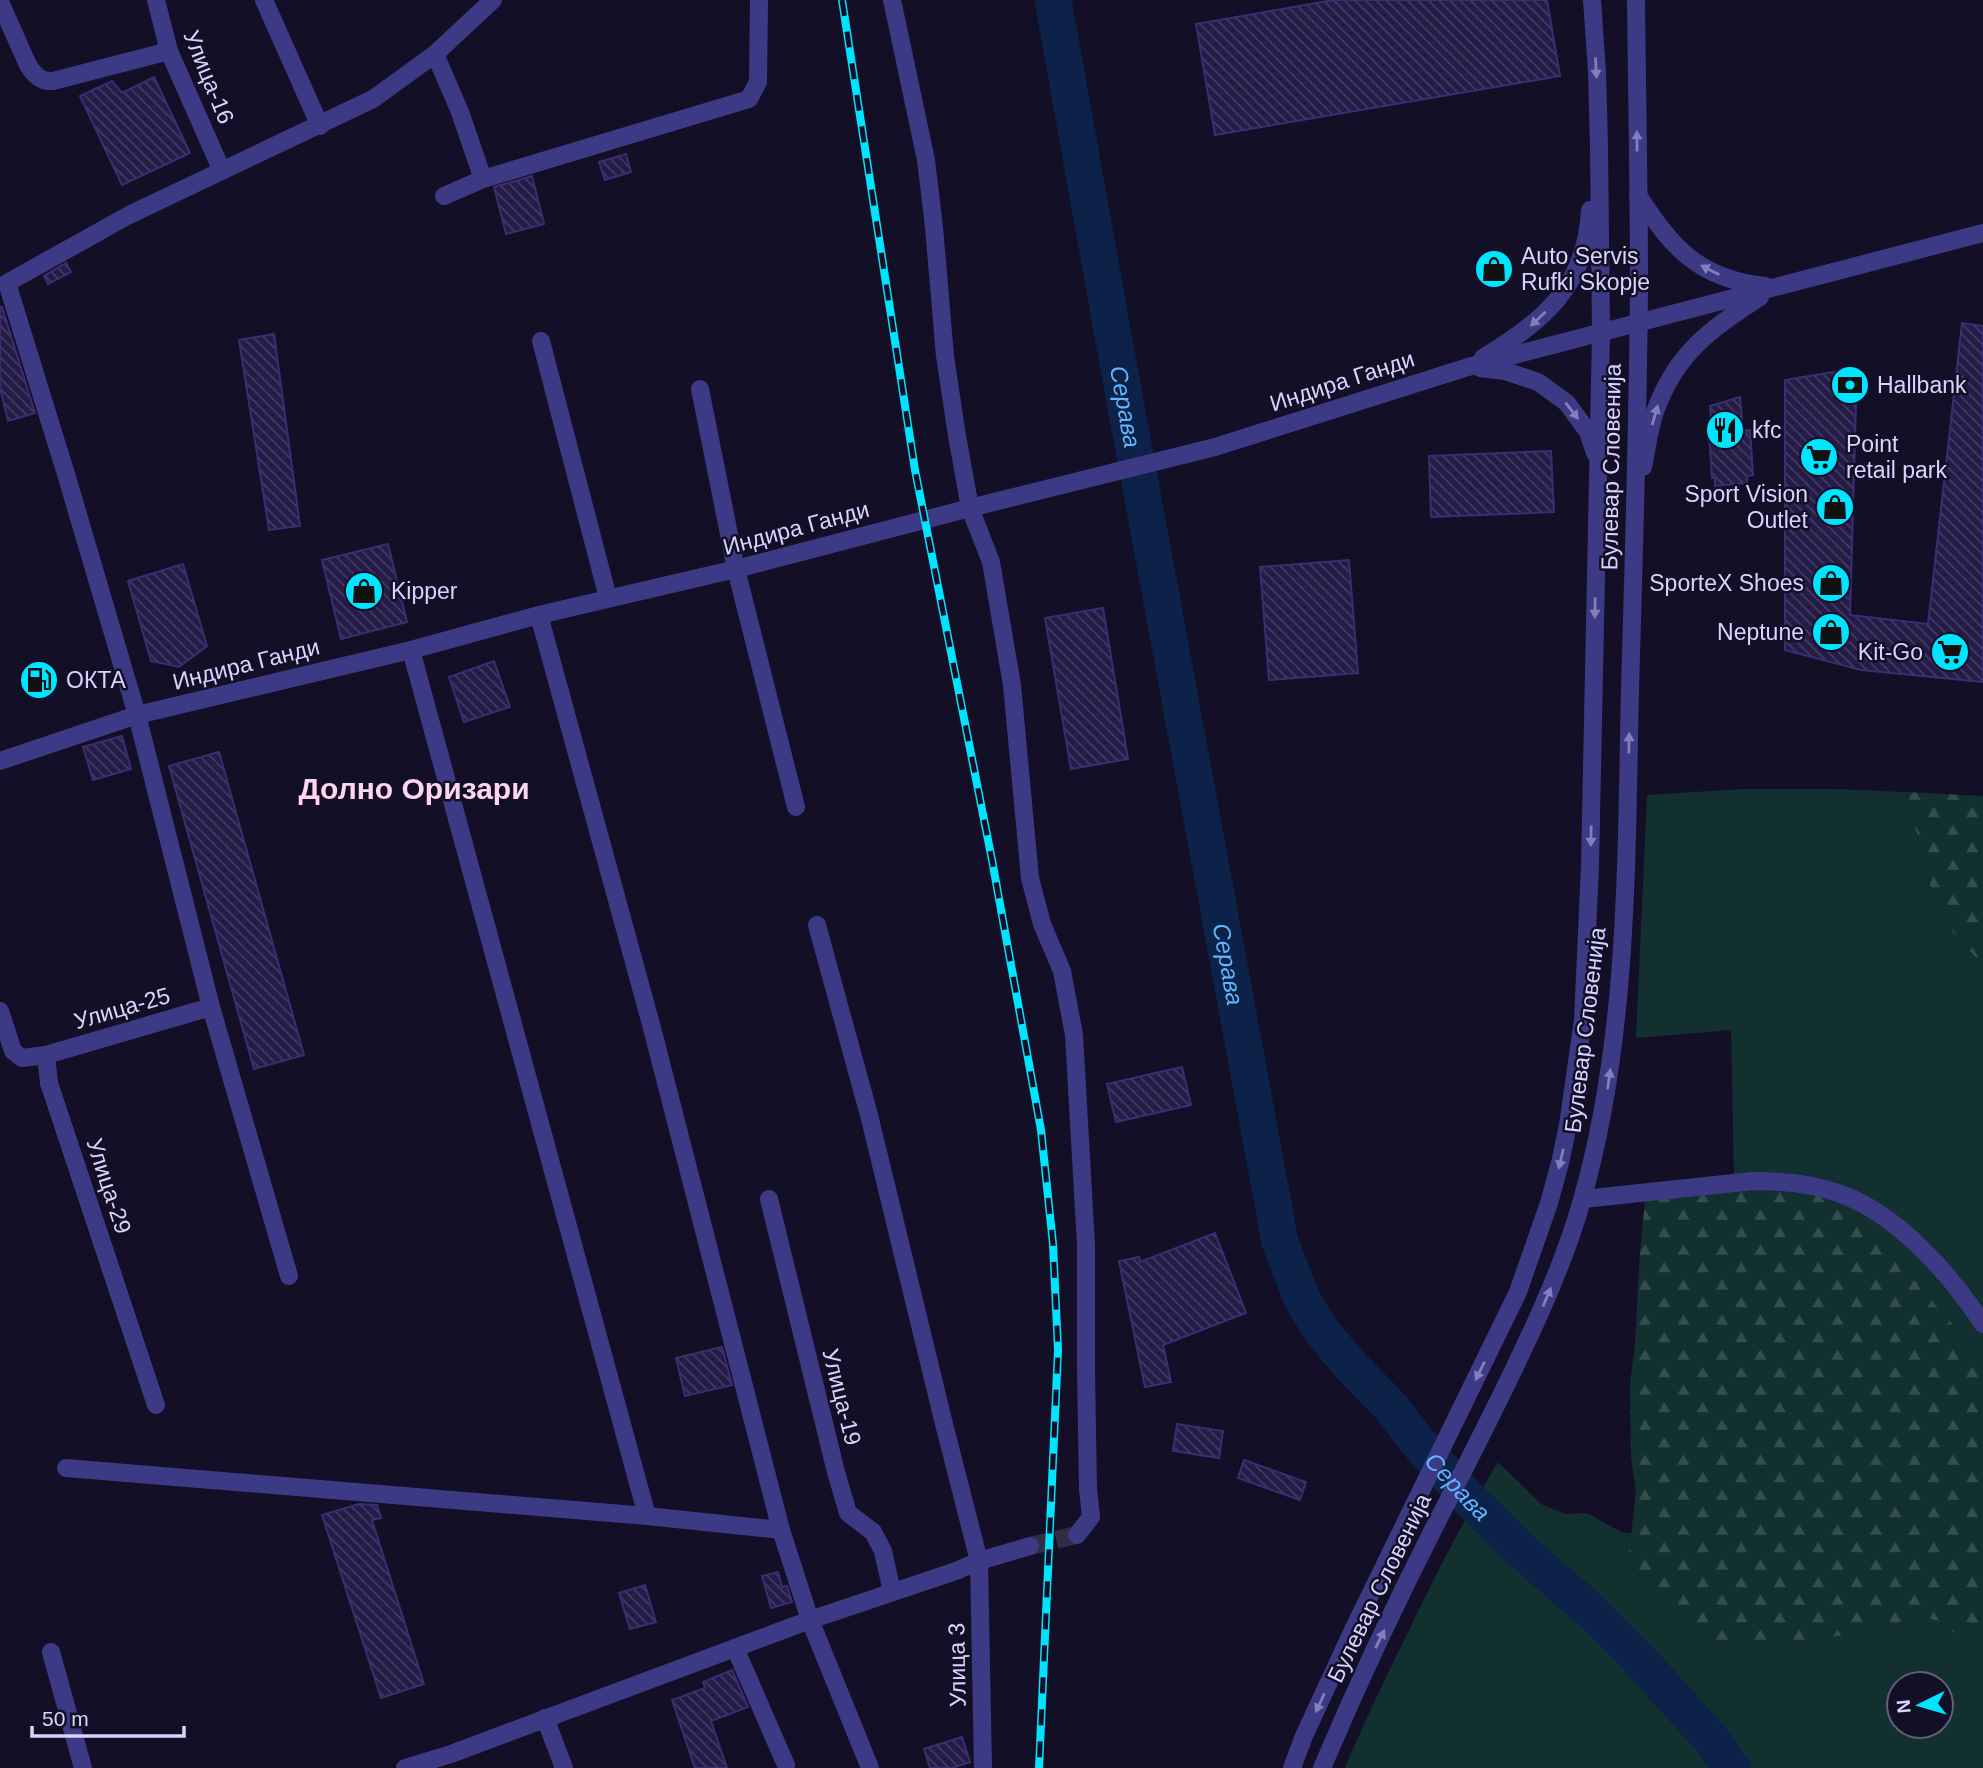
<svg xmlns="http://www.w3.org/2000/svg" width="1983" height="1768" viewBox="0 0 1983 1768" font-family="Helvetica,sans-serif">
<defs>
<pattern id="forest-firs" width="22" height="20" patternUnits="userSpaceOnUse" patternTransform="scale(1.75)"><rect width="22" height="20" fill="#12302f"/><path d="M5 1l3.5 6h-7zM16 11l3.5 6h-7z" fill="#344d4e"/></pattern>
<pattern id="building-back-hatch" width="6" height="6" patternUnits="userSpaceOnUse" patternTransform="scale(1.75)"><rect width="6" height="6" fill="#241b47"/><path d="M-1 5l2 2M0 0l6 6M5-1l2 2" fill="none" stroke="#433b63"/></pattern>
</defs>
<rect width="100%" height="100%" fill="#130f26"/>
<g fill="#12302f" fill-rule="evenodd">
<path d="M1742,789H1835L1906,792L1938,915L1983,966V1368L1954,1326L1902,1266L1850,1217L1811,1185L1734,1183L1731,1030L1636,1038L1647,795Z"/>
<path d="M1498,1462L1541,1504L1565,1514L1587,1513L1623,1533H1632L1628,1563L1705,1643L1790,1644L1882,1629L1922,1617L1938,1621L1979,1651H1983V1768H1345C1364,1722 1386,1677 1408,1632C1436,1574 1465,1517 1498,1462ZM1899,1684H1941V1726H1899Z"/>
</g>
<g fill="url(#forest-firs)">
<path d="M1906,792L1983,796V966L1938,915Z"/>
<path d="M1811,1185L1850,1217L1902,1266L1954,1326L1983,1368V1651H1979L1938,1621L1922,1617L1882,1629L1790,1644L1705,1643L1628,1563L1636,1491L1631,1458L1630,1385L1635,1344L1640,1252L1646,1192Z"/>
</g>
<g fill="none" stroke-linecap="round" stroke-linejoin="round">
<path stroke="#0c2248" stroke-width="37" id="s1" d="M1053,0L1118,363L1280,1242L1302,1299L1322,1332L1353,1368L1388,1404L1422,1447L1473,1503L1531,1559L1592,1612L1636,1656L1711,1739L1732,1768"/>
</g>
<g fill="url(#building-back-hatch)" stroke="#3b2d73" stroke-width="2">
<path d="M1334,0H1547L1560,76L1215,135L1196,24Z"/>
<path d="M154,77L190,153L122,185L80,96L112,81L122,93Z"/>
<path d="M626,154L631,172L605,180L599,162Z"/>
<path d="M532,176L544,224L506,234L494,187Z"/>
<path d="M66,263L71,272L48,284L44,276Z"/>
<path d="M0,307H2L35,413L8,421L0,388Z"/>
<path d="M1962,323L1983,326V682L1861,670L1785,650V380L1857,368L1850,615L1928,624Z"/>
<path d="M274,334L300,526L269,530L239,340Z"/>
<path d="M1740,397L1743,431L1750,430L1753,475L1747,476V483L1715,486V478H1712L1709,432L1712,431L1710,406Z"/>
<path d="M1551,451L1554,512L1431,517L1429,456Z"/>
<path d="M388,544L407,622L341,639L322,560Z"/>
<path d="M1349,560L1358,673L1269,680L1260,567Z"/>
<path d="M183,564L207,646L179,667L151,661L128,581Z"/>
<path d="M1103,608L1128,759L1071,769L1045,618Z"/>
<path d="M494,661L510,707L464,722L449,677Z"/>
<path d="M122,736L131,769L93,780L83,747Z"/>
<path d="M219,752L304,1055L254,1069L169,766Z"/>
<path d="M1182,1067L1191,1105L1116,1122L1107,1084Z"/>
<path d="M1215,1233L1246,1313L1163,1345L1171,1382L1145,1387L1119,1261L1139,1257L1140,1262Z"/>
<path d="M722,1347L732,1385L685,1396L676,1358Z"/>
<path d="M1177,1424L1223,1431L1219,1458L1173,1451Z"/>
<path d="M1244,1460L1306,1482L1300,1500L1238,1478Z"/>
<path d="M359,1504L377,1505L381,1518L372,1520L424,1684L381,1698L322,1515Z"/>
<path d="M778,1572L782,1587L787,1586L792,1602L771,1608L762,1576Z"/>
<path d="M645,1585L656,1622L630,1629L619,1593Z"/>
<path d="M732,1670L748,1707L711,1721L727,1768H695L672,1700L705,1688L703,1682Z"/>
<path d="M962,1737L970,1762L952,1768H930L924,1749Z"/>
</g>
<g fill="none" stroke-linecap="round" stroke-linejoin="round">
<path stroke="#312d47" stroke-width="18" stroke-dasharray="18 9" stroke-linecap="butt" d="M1030,1546L1077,1535"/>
<g stroke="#3d3a85" stroke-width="18">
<path d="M156,0L169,51L222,171"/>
<path d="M264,0L320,126"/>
<path d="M892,0L926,160L934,227L945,356L957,436L970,508L991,562L1012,685L1030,878L1042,924L1062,971L1074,1035L1086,1245V1370L1088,1489L1091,1517L1077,1535"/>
<path d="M0,2L28,65C34,75 41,82 53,81L169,51"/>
<path d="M435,54L460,112L483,179"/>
<path d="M444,196L483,179L749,99L758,82L759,0"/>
<path d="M541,341L608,598"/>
<path d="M700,389L736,569L796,807"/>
<path d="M539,615L652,1028L781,1530L810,1620L870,1768"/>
<path d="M411,650L647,1516"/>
<path d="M817,925L869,1115L943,1420L979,1561L983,1768"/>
<path d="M0,1011L13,1051L22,1058L46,1055L49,1083L156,1405"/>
<path d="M46,1055L211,1007"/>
<path d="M769,1199L836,1472L848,1513L873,1532L883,1551L892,1592"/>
<path d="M1583,1199L1753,1181C1782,1181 1810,1183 1838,1193C1897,1213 1950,1274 1983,1324"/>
<path d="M289,1276L211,1007L137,715L66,474L7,283L129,215L373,99L435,54L493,0"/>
<path d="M66,1468L647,1516L781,1530"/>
<path d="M735,1648L786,1765"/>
<path d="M51,1652L83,1768"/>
<path d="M545,1718L564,1768"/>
<path d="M405,1768L451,1754L810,1620L956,1571L979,1561L1030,1546"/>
</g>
<g stroke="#3d3a85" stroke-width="18">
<path d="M1638,195C1672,248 1699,279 1765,286"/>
<path d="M1483,358C1544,320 1586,287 1590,210"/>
<path d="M1480,368L1505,371L1538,382L1567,403L1588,432L1595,453"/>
<path d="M1643,467C1647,449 1649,427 1656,409C1677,352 1711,329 1760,297"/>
<path d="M0,761L137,715L411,650L539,615L736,569L970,508L1215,447L1468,367L1983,233"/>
<path d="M1292,1768L1304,1736L1353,1630L1518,1292L1549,1203L1560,1163L1568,1125L1583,1020L1590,866L1601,333L1599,146L1597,72L1592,0"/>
<path d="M1322,1768C1358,1683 1397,1600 1439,1518C1467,1464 1495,1409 1521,1354C1545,1304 1567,1254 1582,1200C1629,1035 1626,860 1630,689C1634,555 1638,420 1639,285C1639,190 1637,95 1636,0"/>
</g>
<defs>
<path id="rail" d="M842,0L915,470L992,860L1041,1130L1053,1244L1058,1350L1039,1768"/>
</defs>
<use href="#rail" stroke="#00e5ff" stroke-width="8"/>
<use href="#rail" stroke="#130f26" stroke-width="5" stroke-dasharray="16" stroke-linecap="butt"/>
</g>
<defs><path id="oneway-solid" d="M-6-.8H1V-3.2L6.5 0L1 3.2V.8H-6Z" transform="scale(1.75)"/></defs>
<g fill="#837fbc">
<use href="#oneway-solid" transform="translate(1596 68) rotate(87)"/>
<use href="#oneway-solid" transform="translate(1637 141) rotate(-90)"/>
<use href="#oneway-solid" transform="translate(1710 270) rotate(-153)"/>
<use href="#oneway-solid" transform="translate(1538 319) rotate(137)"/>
<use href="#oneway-solid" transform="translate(1572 411) rotate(52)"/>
<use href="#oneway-solid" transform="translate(1655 415) rotate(-74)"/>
<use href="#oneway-solid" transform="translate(1595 608) rotate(91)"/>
<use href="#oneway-solid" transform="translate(1629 743) rotate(-89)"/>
<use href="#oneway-solid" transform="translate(1591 836) rotate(91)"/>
<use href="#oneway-solid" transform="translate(1609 1079) rotate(-82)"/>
<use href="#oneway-solid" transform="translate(1561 1159) rotate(103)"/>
<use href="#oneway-solid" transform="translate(1547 1297) rotate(-67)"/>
<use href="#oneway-solid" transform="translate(1480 1371) rotate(116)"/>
<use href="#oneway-solid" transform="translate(1380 1639) rotate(-64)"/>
<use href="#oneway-solid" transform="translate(1320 1703) rotate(115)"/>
</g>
<defs>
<symbol id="shop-disc" viewBox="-11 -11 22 22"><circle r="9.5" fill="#00e5ff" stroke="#130f26"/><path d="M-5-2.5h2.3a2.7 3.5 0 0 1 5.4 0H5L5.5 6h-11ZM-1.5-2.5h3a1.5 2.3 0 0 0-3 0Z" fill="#111"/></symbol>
<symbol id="bank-disc" viewBox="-11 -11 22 22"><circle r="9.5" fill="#00e5ff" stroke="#130f26"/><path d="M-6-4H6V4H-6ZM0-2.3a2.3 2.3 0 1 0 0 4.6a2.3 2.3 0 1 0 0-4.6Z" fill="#111"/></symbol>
<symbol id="restaurant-disc" viewBox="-11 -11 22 22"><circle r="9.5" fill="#00e5ff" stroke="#130f26"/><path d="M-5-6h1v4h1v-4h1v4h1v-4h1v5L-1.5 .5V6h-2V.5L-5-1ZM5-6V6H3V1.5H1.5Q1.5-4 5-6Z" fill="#111"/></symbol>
<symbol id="supermarket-disc" viewBox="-11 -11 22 22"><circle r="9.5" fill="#00e5ff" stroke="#130f26"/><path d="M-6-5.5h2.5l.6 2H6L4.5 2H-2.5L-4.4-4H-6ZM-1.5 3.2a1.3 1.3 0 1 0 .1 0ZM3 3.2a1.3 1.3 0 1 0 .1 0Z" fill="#111"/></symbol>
<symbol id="fuel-disc" viewBox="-11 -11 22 22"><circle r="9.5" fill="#00e5ff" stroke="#130f26"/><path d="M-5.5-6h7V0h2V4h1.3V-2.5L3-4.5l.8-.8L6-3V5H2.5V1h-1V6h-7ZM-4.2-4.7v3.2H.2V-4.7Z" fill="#111"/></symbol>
</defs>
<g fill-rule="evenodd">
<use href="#shop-disc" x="1472" y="247" width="44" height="44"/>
<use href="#bank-disc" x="1828" y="363" width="44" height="44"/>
<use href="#restaurant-disc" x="1703" y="408" width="44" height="44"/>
<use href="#supermarket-disc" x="1797" y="435" width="44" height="44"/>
<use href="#shop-disc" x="1813" y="485" width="44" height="44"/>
<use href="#shop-disc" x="1809" y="561" width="44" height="44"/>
<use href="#shop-disc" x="342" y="569" width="44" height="44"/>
<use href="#shop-disc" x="1809" y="610" width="44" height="44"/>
<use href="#supermarket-disc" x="1928" y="630" width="44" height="44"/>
<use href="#fuel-disc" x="17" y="658" width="44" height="44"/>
</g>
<g text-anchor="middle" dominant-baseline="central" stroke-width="5" stroke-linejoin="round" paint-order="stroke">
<g font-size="23" fill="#d9d4ff" stroke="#130f26">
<text transform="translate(209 77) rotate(68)">Улица-16</text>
<text transform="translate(1342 381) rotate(-18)">Индира Ганди</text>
<text transform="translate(1611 467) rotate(-89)">Булевар Словенија</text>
<text transform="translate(796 528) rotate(-15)">Индира Ганди</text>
<text transform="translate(246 664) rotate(-14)">Индира Ганди</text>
<text transform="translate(122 1008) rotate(-16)">Улица-25</text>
<text transform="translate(1585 1030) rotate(-83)">Булевар Словенија</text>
<text transform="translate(109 1186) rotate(72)">Улица-29</text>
<text transform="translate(842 1397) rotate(76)">Улица-19</text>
<text transform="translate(1379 1588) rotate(-64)">Булевар Словенија</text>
<text transform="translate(957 1665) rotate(-91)">Улица 3</text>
</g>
<g font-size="23" fill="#d9d4ff" stroke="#130f26" text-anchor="start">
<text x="1521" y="256">Auto Servis<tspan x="1521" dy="26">Rufki Skopje</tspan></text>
<text x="1877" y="385">Hallbank</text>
<text x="1752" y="430">kfc</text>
<text x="1846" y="444">Point<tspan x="1846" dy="26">retail park</tspan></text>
<text x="1808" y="494" text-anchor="end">Sport Vision<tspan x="1808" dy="26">Outlet</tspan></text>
<text x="1804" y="583" text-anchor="end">SporteX Shoes</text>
<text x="391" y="591">Kipper</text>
<text x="1804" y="632" text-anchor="end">Neptune</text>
<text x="1923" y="652" text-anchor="end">Kit-Go</text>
<text x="66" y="680">ОКТА</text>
</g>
<g font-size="24" font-style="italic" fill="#62b6ff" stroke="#130f26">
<text stroke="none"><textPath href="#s1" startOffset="413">Серава</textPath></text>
<text stroke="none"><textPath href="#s1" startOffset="980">Серава</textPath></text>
<text stroke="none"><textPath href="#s1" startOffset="1568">Серава</textPath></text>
</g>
<g font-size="30" font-weight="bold" fill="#ffd6f0" stroke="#130f26">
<text x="414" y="788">Долно Оризари</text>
</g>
</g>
<g transform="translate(1920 1705) rotate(265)"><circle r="33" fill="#130f26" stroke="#625e7d" stroke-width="2"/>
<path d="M0-5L12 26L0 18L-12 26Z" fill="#00e5ff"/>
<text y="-10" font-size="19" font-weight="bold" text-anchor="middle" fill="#d9d4ff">N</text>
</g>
<path d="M32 1726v10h152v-10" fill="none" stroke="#d9d4ff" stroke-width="3.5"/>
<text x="42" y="1726" font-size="21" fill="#d9d4ff" stroke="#130f26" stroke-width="5" paint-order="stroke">50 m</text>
</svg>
